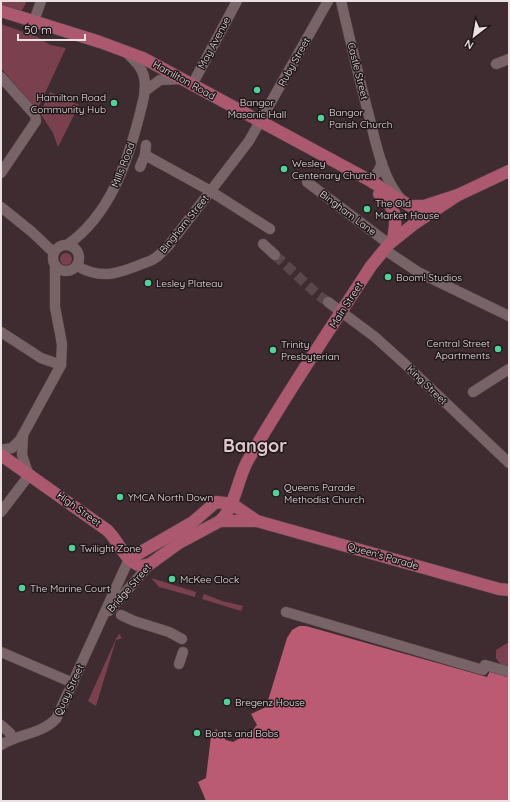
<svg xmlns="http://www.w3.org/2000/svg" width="510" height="802" viewBox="0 0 510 802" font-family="Quicksand,sans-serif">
<rect width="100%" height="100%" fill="#3e2c30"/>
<g fill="#7b404e">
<path d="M1,1H27L21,12L1,6Z"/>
<path d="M1,24L38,37L50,45L66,48L37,110L1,68Z"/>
<path d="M50,92L79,105L58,147L53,133L40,113Z"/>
<circle cx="66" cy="259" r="6"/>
<path d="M151,578L196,592L195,597L159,587Z"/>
<path d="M204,594L222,601L243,606L241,611L202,599Z"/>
<path d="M119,634L122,638L116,640L96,706L88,701L116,639Z"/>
<path d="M509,642V669L503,668L496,658V650Z"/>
</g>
<path fill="#ba5b73" d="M299,626H306L487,677L490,671L509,676V801H206L198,782L206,778L211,736L216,729L226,740L233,742L252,731L257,725L251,714L266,707L287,638L292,630Z"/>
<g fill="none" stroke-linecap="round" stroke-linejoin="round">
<path stroke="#58474b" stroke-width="10" stroke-dasharray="10 5" stroke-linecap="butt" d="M275,255L318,295L328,302"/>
<defs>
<g id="minor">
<path d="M341,1C350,40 359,78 369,116C376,143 382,177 400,198"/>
<path d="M34,21L41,1"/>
<path d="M496,64L509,59"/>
<path d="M1,77L35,115L36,121L1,173"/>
<path d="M192,85L237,1"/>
<path d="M145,91L160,80L180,79"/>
<path d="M145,155L207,189L270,229"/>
<path d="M140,167L145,155L146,145"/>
<path d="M369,180L378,172L382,163"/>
<path d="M307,182L389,244"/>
<path d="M1,207L32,232L53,252"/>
<path d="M263,244L275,255"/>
<circle cx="66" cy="258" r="13"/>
<path d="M67,245C109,216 127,164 139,117C142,104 147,91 144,77C142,67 134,60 127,53"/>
<path d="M386,247L388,252L418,272L509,316"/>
<path d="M77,266C105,282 124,271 152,260L158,256L169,245L249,141L328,1"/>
<path d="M328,302L375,337L406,365L509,463"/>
<path d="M1,332L41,358L61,365"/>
<path d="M473,392L509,369"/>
<path d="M23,436L22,455L28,473"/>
<path d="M1,450L12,448L20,440L61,365L62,344L55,307V266"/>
<path d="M1,512L30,474"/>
<path d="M109,611L150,564"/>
<path d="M286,612L483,670L485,665L509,672"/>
<path d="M121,615L134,621L169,632L182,639"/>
<path d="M1,652L73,683"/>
<path d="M179,664L183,652"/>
<path d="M1,725L10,733L13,739"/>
<path d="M1,745C19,733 40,735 56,719L129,559"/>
</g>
<g id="major">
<path d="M1,11L100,42L143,58L369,180L410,206H424L458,195"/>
<path d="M379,194C398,211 397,216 393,240"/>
<path d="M1,455L107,530C119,541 124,561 141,566L150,564L179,543L220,521H257L499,589L509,590"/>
<path d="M220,521C235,507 237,481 247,462C285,395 329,331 371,266L389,244L414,224L458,195L509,171"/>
<path d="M129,559L193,522L216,502L232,504L257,521"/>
</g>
</defs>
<use href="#minor" stroke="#58494d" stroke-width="11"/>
<use href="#major" stroke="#58494d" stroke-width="13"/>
<use href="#minor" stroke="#786467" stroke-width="10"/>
<use href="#major" stroke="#ac596f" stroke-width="12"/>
</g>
<g fill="#4fd399" stroke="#1f1719" stroke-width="1.5">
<circle cx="257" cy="90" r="4"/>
<circle cx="114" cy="103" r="4"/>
<circle cx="321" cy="118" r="4"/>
<circle cx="284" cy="169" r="4"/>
<circle cx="367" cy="209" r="4"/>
<circle cx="388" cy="277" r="4"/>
<circle cx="148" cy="283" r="4"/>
<circle cx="498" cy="349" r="4"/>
<circle cx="273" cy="350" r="4"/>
<circle cx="276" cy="493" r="4"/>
<circle cx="120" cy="497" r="4"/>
<circle cx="72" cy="548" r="4"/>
<circle cx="172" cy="579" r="4"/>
<circle cx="22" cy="588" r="4"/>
<circle cx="227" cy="702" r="4"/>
<circle cx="197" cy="733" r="4"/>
</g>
<g text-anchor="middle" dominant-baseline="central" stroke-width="3" stroke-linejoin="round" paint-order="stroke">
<g font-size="10" fill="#ebe0e2" stroke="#1f1719">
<text transform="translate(214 43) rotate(-62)">May Avenue</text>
<text transform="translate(294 62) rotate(-61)">Ruby Street</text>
<text transform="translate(358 71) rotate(76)">Castle Street</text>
<text transform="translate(184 80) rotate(29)">Hamilton Road</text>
<text transform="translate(123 165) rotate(-69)">Mills Road</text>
<text transform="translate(348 213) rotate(37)">Bingham Lane</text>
<text transform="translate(184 224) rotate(-51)">Bingham Street</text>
<text transform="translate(346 305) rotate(-57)">Main Street</text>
<text transform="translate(427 385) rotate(44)">King Street</text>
<text transform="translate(79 509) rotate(36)">High Street</text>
<text transform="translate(383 556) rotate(16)">Queen's Parade</text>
<text transform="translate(129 588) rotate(-49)">Bridge Street</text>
<text transform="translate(69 690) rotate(-65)">Quay Street</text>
</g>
<g font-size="10" fill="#ebe0e2" stroke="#1f1719" text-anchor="start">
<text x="106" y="97" text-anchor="end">Hamilton Road<tspan x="106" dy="12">Community Hub</tspan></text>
<text x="257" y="102" text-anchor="middle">Bangor<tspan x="257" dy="12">Masonic Hall</tspan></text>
<text x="329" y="112">Bangor<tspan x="329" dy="12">Parish Church</tspan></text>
<text x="292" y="163">Wesley<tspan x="292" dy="12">Centenary Church</tspan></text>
<text x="375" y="203">The Old<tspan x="375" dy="12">Market House</tspan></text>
<text x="396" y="277">Boom! Studios</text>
<text x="156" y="283">Lesley Plateau</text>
<text x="490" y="343" text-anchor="end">Central Street<tspan x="490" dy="12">Apartments</tspan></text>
<text x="281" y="344">Trinity<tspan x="281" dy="12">Presbyterian</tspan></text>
<text x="284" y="487">Queens Parade<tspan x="284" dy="12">Methodist Church</tspan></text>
<text x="128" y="497">YMCA North Down</text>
<text x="80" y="548">Twilight Zone</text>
<text x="180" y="579">McKee Clock</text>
<text x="30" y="588">The Marine Court</text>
<text x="235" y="702">Bregenz House</text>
<text x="205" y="733">Boats and Bobs</text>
</g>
<g font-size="18" font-weight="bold" fill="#dfc8cc" stroke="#1f1719">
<text x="255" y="445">Bangor</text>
</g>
</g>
<rect width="510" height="802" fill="none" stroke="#ebe0e2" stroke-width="4"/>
<g transform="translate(474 36) rotate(211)" stroke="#1f1719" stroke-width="3" paint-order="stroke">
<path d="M0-3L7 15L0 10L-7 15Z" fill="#ebe0e2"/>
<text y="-6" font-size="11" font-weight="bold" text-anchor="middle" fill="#ebe0e2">N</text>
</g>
<path d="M18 34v6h67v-6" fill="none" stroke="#ebe0e2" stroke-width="2"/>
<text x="24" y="34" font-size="12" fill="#ebe0e2" stroke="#1f1719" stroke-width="3" paint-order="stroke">50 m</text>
</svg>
